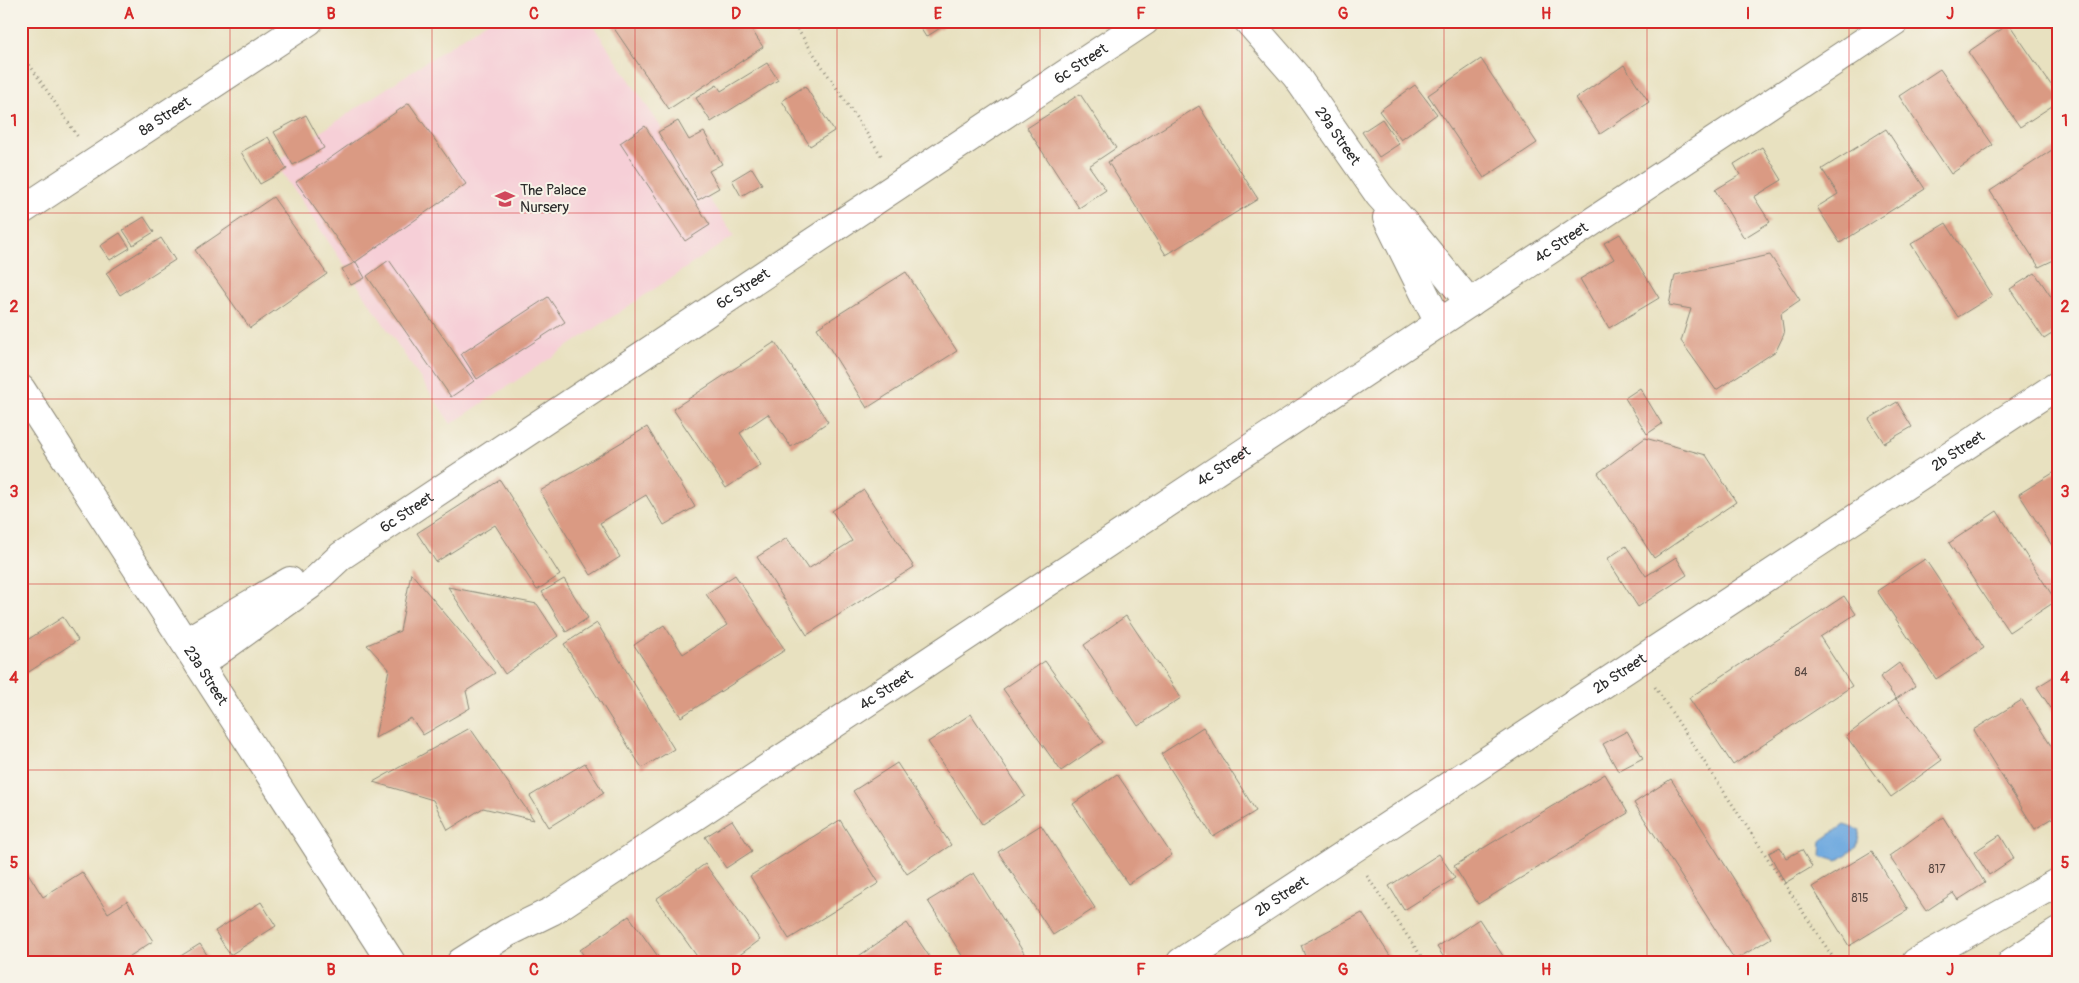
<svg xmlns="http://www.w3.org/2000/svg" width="2079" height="983" viewBox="0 0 2079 983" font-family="Pangolin,sans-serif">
<rect width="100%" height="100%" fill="#f7f3e8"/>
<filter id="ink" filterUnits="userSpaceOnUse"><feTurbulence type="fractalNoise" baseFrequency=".02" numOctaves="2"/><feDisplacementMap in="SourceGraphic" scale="10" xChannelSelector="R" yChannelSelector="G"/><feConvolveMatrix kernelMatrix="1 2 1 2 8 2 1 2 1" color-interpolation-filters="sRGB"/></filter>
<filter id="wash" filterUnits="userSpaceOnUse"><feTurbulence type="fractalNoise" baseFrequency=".0096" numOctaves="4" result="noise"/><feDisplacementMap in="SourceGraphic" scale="20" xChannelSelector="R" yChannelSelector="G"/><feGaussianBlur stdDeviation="1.12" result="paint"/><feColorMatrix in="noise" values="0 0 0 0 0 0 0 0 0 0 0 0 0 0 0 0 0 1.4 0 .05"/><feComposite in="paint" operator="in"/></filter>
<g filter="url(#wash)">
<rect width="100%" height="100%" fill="#e8e1c0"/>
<path fill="#f6cfd7" d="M488,21H590L734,236L451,424L275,162Z"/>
<path fill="#6ea9df" stroke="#4c6a85" d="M1844,825L1860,830L1857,847L1837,861L1821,856L1822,840Z"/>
<g id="blocks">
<g fill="#da9a83">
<path d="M609,21H746L763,47L669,109Z"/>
<path d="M916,21H951L926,37Z"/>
<path d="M2052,21H2058V30Z"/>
<path d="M2009,24L2058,95V102L2020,127L1968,52Z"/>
<path d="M1481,59L1537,143L1484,178L1428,95Z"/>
<path d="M767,63L778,80L711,122L696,98L717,85L721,91Z"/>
<path d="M1624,65L1649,102L1600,134L1576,98Z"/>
<path d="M1940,69L1993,145L1951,174L1899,96Z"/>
<path d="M1415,85L1437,114L1401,140L1379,111Z"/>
<path d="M805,86L834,131L810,146L782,101Z"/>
<path d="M1080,94L1116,148L1089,166L1106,190L1079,208L1027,128Z"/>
<path d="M409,103L466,184L354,263L296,182Z"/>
<path d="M1199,106L1258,199L1166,255L1108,162Z"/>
<path d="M306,115L324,148L293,165L274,132Z"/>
<path d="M1382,119L1399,144L1379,157L1362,132Z"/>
<path d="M678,121L689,140L704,132L722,164L709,171L719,188L698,200L658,132Z"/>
<path d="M645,126L710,225L685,241L620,143Z"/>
<path d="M1886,129L1925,189L1840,243L1817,207L1838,194L1822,169Z"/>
<path d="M268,137L287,169L260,184L241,152Z"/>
<path d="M2058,146V258L2039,267L1990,191Z"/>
<path d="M1762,147L1782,180L1754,197L1770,222L1744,238L1715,190L1740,175L1734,164Z"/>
<path d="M752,168L762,184L741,196L732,180Z"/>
<path d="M273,197L327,274L250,328L195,250Z"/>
<path d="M144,217L154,232L133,245L123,230Z"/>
<path d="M1946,223L1992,296L1958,317L1911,244Z"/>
<path d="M120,233L130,248L110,260L100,246Z"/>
<path d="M1620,234L1659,298L1609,328L1580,279L1614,259L1604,243Z"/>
<path d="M161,238L175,260L120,295L106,273Z"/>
<path d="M1770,255L1800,300L1781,313L1784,334L1776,351L1716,390L1681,341L1691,309L1669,305L1675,275Z"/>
<path d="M389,260L474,381L451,397L367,276Z"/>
<path d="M356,262L365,278L351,285L342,269Z"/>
<path d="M906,272L957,351L867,408L817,328Z"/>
<path d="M2035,273L2058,307V330L2044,339L2010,289Z"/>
<path d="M548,297L565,322L477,379L461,354Z"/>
<path d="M775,342L828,422L791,447L768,414L740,433L761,465L726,488L673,409Z"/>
<path d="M1640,388L1662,424L1647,434L1625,398Z"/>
<path d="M1897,402L1912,427L1884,443L1869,419Z"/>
<path d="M647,427L695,507L664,525L646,495L600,523L620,557L591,575L540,491Z"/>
<path d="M1645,438L1706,455L1736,502L1654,558L1598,473Z"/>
<path d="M2058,470V555L2019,494Z"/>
<path d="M500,480L560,575L537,590L495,525L436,562L417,533Z"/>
<path d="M864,490L914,567L807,635L757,557L787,538L808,569L852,541L832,511Z"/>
<path d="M1997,511L2056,601L2009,632L1949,543Z"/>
<path d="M1626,546L1646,576L1676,557L1687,575L1638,607L1607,559Z"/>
<path d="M1925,559L1984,648L1936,679L1877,591Z"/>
<path d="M411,573L495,673L466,691L470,708L423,735L411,718L375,738L389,669L367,645L400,631Z"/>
<path d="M735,575L785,650L681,717L634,645L664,625L683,654L727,625L706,594Z"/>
<path d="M564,579L588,618L566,632L542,592Z"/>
<path d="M448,587L537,604L558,636L505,674Z"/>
<path d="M1844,596L1856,614L1820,637L1852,686L1733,765L1689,698Z"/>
<path d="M1126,616L1181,698L1138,726L1084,645Z"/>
<path d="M63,617L78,640L21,677V644Z"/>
<path d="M597,623L674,749L642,768L564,644Z"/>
<path d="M1045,661L1103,742L1061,771L1003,689Z"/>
<path d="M1899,663L1915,686L1896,699L1880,677Z"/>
<path d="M2058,674V719L2037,687Z"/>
<path d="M1896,699L1942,760L1891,797L1846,736Z"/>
<path d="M2022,700L2058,757V815L2035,829L1973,730Z"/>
<path d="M971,714L1025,796L982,824L928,742Z"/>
<path d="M1203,727L1256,811L1213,837L1161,754Z"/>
<path d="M470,728L534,820L483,808L448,830L433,800L373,782Z"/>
<path d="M1627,731L1643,758L1618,771L1603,744Z"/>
<path d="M585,763L604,793L549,827L530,796Z"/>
<path d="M897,763L951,845L907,874L853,791Z"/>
<path d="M1117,774L1172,855L1128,884L1073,804Z"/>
<path d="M1605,774L1628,813L1478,904L1454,866Z"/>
<path d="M1671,779L1771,938L1735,960L1634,803Z"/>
<path d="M1943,817L1985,883L1958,900L1953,893L1926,911L1889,856Z"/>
<path d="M732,820L752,851L726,868L705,837Z"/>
<path d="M840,820L879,883L789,939L750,876Z"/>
<path d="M1041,825L1095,908L1053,935L998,852Z"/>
<path d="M2000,835L2014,858L1989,875L1974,852Z"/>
<path d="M1780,847L1786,858L1802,850L1812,867L1785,883L1769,853Z"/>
<path d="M1872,851L1908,910L1849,946L1812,887Z"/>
<path d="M1439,854L1455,878L1404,910L1389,886Z"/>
<path d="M21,862L43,897L82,872L108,913L127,901L153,941L121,962H23L21,958Z"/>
<path d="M705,864L760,940L730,962H701L656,899Z"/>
<path d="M974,873L1027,958L1021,962H966L928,901Z"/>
<path d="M261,902L276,926L230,955L215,931Z"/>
<path d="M1362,913L1394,962H1307L1301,945Z"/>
<path d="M629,916L662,962H588L580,950Z"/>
<path d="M1479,919L1507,962H1447L1437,947Z"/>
<path d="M907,923L933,962H850Z"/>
<path d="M200,944L211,961L171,962Z"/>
</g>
</g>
</g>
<g filter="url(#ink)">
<use href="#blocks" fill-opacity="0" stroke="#8a8676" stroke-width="1"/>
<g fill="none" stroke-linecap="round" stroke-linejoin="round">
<defs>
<g id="minor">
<path id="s1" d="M1248,21L1296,76L1379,195L1407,226L1470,303"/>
<path id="s2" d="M21,211L309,21"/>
<path d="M1387,218L1439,323"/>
<path id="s3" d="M21,389L391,962"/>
<path d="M185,642L290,581"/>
<path id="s4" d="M199,665L309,586L341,556L1145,21"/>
<path id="s5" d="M461,962L507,933L552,911L1895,21"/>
<path id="s6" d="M1181,962L2058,385"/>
<path d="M1916,962L2058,882"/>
</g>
<path id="major" d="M2012,962L2058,932"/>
</defs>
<use href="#minor" stroke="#8a8676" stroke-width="30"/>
<use href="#major" stroke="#8a8676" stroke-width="30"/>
<g stroke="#8a8676" stroke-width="3" stroke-dasharray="1 4" stroke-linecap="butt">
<path d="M792,21L883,158"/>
<path d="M21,52L78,137"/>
<path d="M1655,687L1836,962"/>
<path d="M1367,876L1425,962"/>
</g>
<use href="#minor" stroke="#fff" stroke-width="28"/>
<use href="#major" stroke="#fff" stroke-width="28"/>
</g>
</g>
<path fill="none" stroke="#d62828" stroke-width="1" stroke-opacity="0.55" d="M230,21V962M432,21V962M635,21V962M837,21V962M1040,21V962M1242,21V962M1444,21V962M1647,21V962M1849,21V962M21,213H2058M21,399H2058M21,584H2058M21,770H2058"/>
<defs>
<symbol id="school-bare" viewBox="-9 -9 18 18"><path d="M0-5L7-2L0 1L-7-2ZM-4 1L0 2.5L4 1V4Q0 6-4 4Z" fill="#d1495b" stroke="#f7f3e8" stroke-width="2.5" paint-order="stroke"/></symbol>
</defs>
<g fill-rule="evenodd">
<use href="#school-bare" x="491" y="185" width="28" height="28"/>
</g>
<g text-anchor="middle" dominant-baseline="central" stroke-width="4" stroke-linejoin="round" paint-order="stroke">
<g font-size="12" fill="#574741">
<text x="1801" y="672">84</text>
<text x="1937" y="869">817</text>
<text x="1860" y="898">815</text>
</g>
<g font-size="15" fill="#2b2b2b" stroke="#f7f3e8">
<text stroke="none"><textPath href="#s4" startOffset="1068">6c Street</textPath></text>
<text stroke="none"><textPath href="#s2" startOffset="172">8a Street</textPath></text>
<text stroke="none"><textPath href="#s1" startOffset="146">29a Street</textPath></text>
<text stroke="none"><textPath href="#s5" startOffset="1315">4c Street</textPath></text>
<text stroke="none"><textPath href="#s4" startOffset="662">6c Street</textPath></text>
<text stroke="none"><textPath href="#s6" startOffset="930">2b Street</textPath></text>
<text stroke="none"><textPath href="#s5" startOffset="910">4c Street</textPath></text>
<text stroke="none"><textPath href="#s4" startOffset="258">6c Street</textPath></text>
<text stroke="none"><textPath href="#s6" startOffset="525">2b Street</textPath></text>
<text stroke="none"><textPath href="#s3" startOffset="341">23a Street</textPath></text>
<text stroke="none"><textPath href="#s5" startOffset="505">4c Street</textPath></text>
<text stroke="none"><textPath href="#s6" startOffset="120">2b Street</textPath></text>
</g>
<g font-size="15" fill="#2b2b2b" stroke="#f7f3e8" text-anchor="start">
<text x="520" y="190">The Palace<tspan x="520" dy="17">Nursery</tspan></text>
</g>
</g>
<rect width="2079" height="983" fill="none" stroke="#f7f3e8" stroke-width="55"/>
<rect x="28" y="28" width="2024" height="928" fill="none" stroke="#d62828" stroke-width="2"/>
<g font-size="16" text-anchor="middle" font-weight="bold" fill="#d62828">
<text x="129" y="19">A</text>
<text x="331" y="19">B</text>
<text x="534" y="19">C</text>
<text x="736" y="19">D</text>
<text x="938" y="19">E</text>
<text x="1141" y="19">F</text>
<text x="1343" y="19">G</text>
<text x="1546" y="19">H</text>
<text x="1748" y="19">I</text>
<text x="1950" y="19">J</text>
<text x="14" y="126">1</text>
<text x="2065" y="126">1</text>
<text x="14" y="312">2</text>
<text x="2065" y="312">2</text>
<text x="14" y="497">3</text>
<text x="2065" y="497">3</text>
<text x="14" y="683">4</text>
<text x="2065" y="683">4</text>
<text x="14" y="868">5</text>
<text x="2065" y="868">5</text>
<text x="129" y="975">A</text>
<text x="331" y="975">B</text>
<text x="534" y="975">C</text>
<text x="736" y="975">D</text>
<text x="938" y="975">E</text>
<text x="1141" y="975">F</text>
<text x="1343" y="975">G</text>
<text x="1546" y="975">H</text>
<text x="1748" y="975">I</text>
<text x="1950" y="975">J</text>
</g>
</svg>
